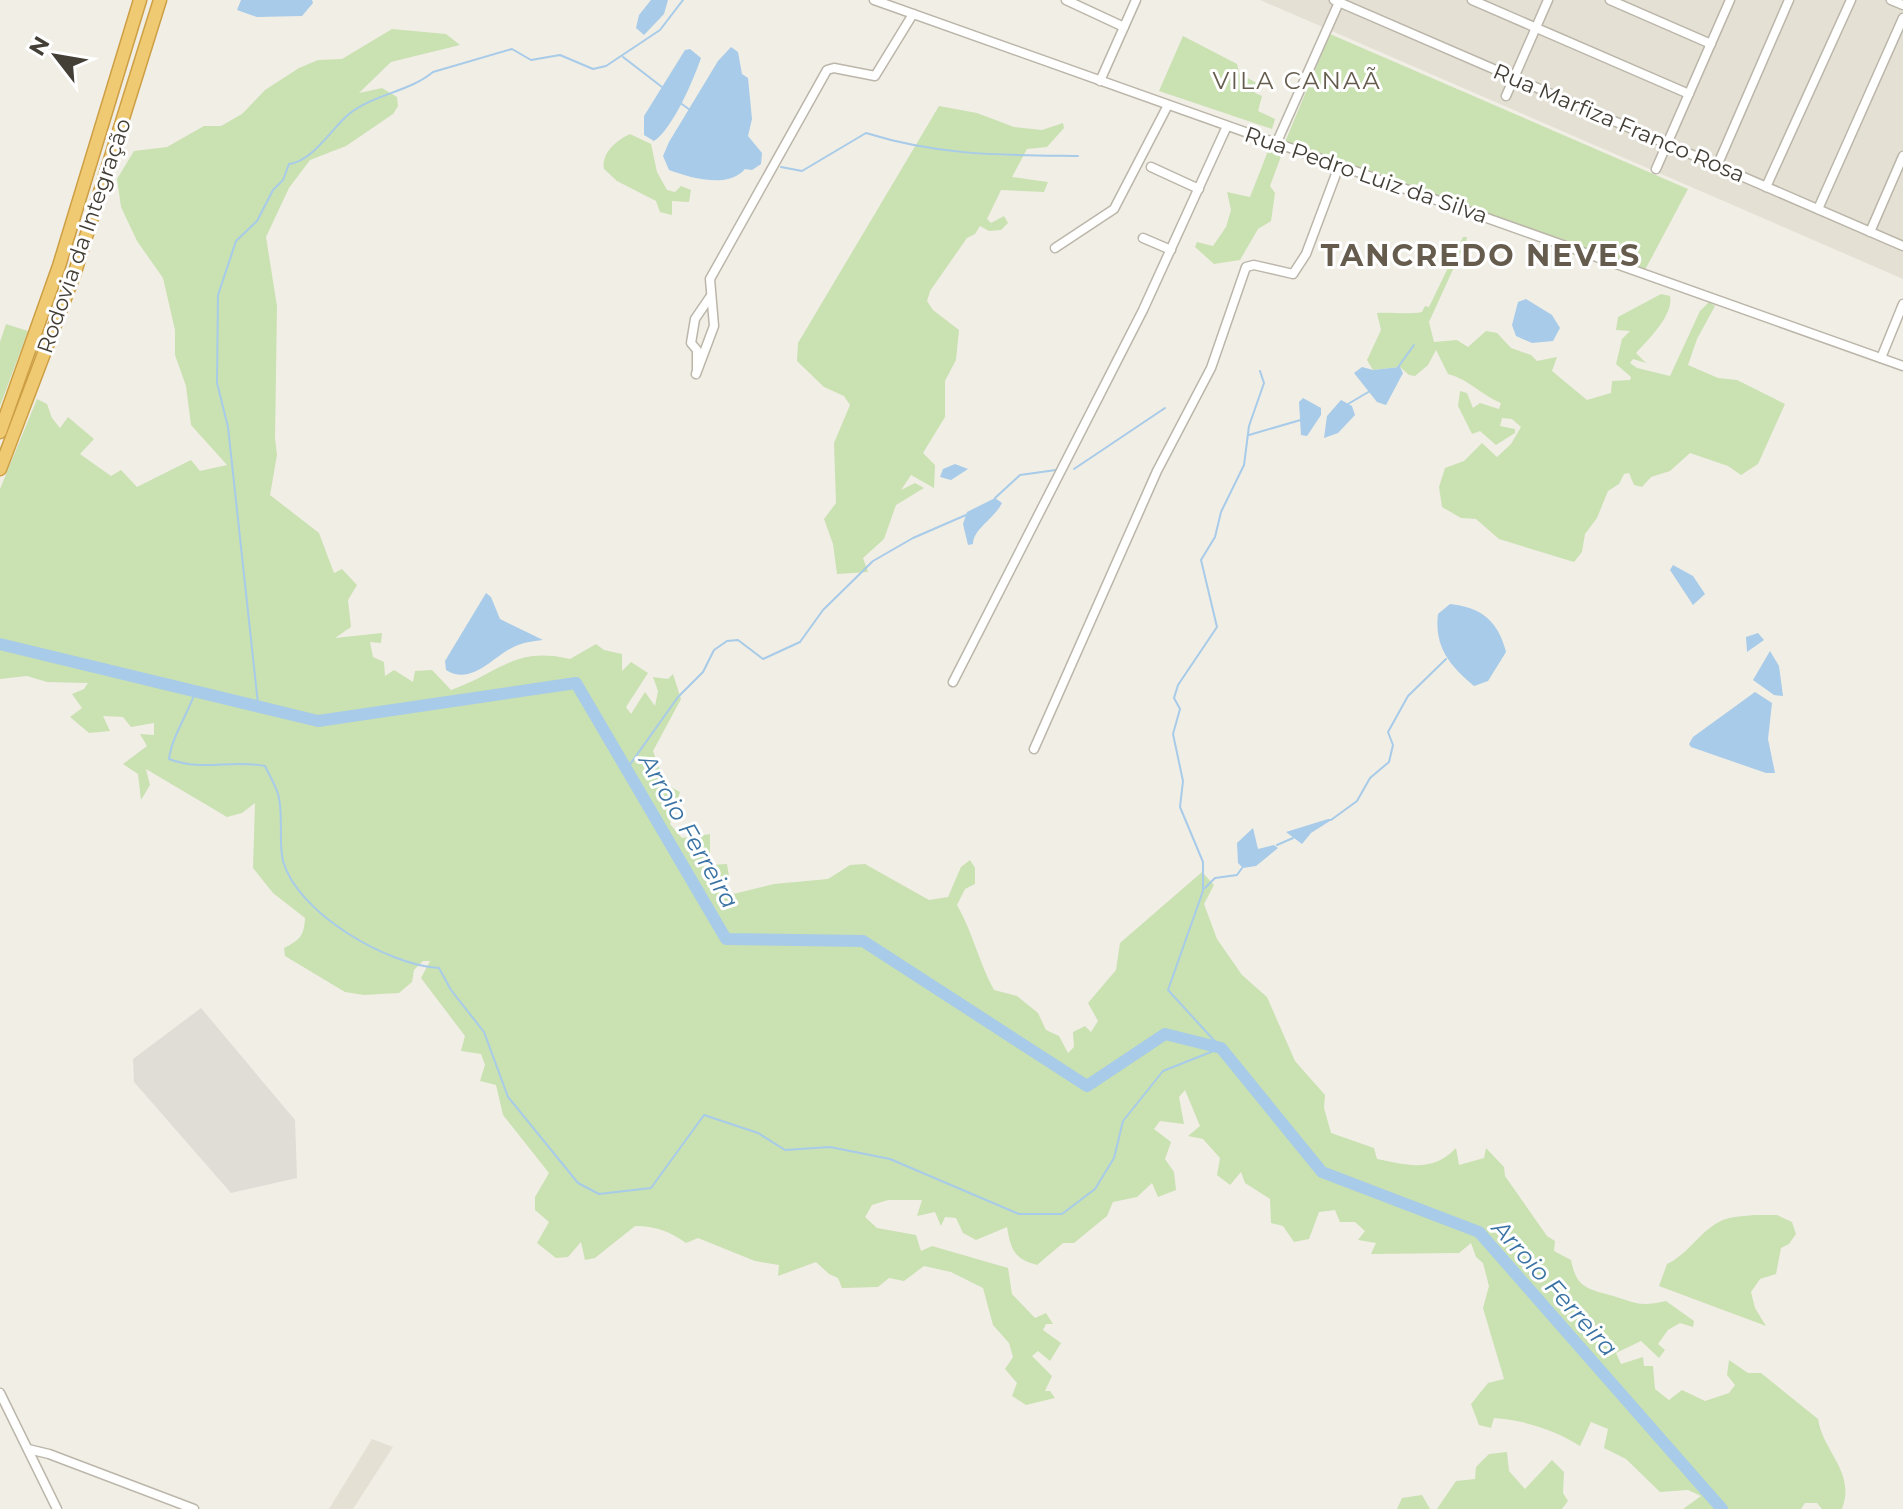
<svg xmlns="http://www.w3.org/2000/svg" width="1903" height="1509" viewBox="0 0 1903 1509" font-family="Montserrat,sans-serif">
<rect width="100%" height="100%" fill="#f1eee6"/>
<g fill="#e4e0d4">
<path d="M1260,0H1903V279L1507,107Z"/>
<path d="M372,1439L393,1447L353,1509H329Z"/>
</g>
<path fill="#e0ddd7" d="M201,1008L295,1120L297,1178L231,1193L134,1082L133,1059Z"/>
<g fill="#cae1b2">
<path d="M392,29L446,34L460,45L391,62L359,93L382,88L397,97L398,106L393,114L346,146L310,160L289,188L266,237L277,306L275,438L277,455L270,495L319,533L334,573L342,569L357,585L348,600L351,627L335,638L382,633L381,643L370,642L373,657L384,662L385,676L394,670L413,682L415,671L432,670L451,690C500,673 514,646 570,659L596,644L604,650L622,654V671L631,662L648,673L626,707L631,714L645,692L655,706L658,691L653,677L668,679L673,674L681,699L653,751L665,784L680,792L670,824L682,838L710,834V865L727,864L729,876L718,887L721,897L774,884L828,879L850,865L865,864L929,900L948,897L961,867L970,860L975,868V884L965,889L957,905C973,933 979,963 994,990L1017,996L1038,1013L1046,1030L1059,1036L1068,1053L1074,1047L1073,1032L1085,1026L1091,1032L1098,1021L1088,1003L1116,970L1120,943L1202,872L1214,885L1204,904L1217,939L1242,975L1267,997L1295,1061L1325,1095L1324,1108L1331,1133L1374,1148L1377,1159C1408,1165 1432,1173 1456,1148L1459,1165L1484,1158L1486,1148L1504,1167L1505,1176L1547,1236L1555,1241L1554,1251L1571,1260C1576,1284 1583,1288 1606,1294C1633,1301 1636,1308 1666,1301L1694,1321L1693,1327L1680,1323L1668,1330L1658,1344L1665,1350L1659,1358L1641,1341L1616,1353L1621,1364L1643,1357L1644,1366H1653L1655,1389L1669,1400L1682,1390L1705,1401L1729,1393L1735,1385L1727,1375L1729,1360L1748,1373H1761L1818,1419C1823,1452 1856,1472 1842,1509H1822L1817,1503H1805L1801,1509H1683L1701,1496L1688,1490L1660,1492L1626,1459L1604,1448L1608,1429L1591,1422L1580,1446C1556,1430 1523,1420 1494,1418L1491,1428L1479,1425L1471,1404L1488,1383L1504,1379L1483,1308L1489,1286L1483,1263L1476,1257L1471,1243L1459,1253L1371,1254L1376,1243L1358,1240L1365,1231L1355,1222H1340L1335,1210L1319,1212L1309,1239L1294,1242L1283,1226L1271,1223L1270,1199L1245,1183L1241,1172L1230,1185L1217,1175L1220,1158L1203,1139L1188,1136L1200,1126L1185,1090L1179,1097L1184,1124L1160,1121L1154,1129L1171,1142L1165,1159L1174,1172L1176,1190L1158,1197L1152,1183L1137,1197L1113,1202L1107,1216L1074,1243H1063L1037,1265C1014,1259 1011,1250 1007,1227L976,1240L963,1233L956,1218L945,1217L941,1226L935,1212L917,1216L922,1200H888L872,1205L865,1217L877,1228L916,1235L921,1251L932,1246L1008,1268L1012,1294L1035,1318L1046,1313L1053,1324H1046L1043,1330L1061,1343L1050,1361L1038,1351L1032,1356L1052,1376L1045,1391H1050L1055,1398L1026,1405L1012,1396L1017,1383L1005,1369L1013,1357L1009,1343L993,1325L983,1288L951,1272L924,1266L904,1281L889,1278L878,1287L842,1288L838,1278L829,1274L816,1262L778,1276L779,1265L755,1261L698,1238L686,1243C669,1231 655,1226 635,1226L595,1258L585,1260L581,1242L568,1257L556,1258L537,1243L549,1222L535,1210V1197L549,1173L503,1115L496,1085L480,1081L485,1065L481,1054L461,1051L465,1036L421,978L430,961H423L414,970L412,982L399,993L364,995L345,992L285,956L284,948C300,940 304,936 305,918L273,893L253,868L255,803L242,813L227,817L146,769L150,785L141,800L138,774L123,764L147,746L140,734L154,735V723L131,727L123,717L103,716L110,731L89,733L70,717L82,708L72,694L84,689L88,683L47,682L27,676L0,679V489L37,399L47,404L52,418L60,428L68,417L94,439L80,454L111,476L121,470L137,487L191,460L200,471L227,465L191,425L186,386L175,355V330L163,278L137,241L121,207L117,179L134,151L167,147L204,126H221L242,114L265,90L299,68L318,60L342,59Z"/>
<path d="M1330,34L1688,189L1645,270L1285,142Z"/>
<path d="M1183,36L1237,64L1239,73L1258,84L1255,93L1262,96L1258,111L1275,119L1272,129L1159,91Z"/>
<path d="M939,106L977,113L1014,127L1042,130L1063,123L1064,128L1047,147L1027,149L1012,177L1048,182L1044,192L1001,190L987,219L991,223L1004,216L1008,223L1001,230L989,231L980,226L975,234L967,238L930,291L927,301L933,310L959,330L956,360L945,381V417L923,453L935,465L934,488L911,475L901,490L915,483L924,488L896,505L884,539L863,558L868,572L837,574L833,544L824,519L836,503L834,443L850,405L844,396L824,387L797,361L798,343Z"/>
<path d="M630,134L651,144L657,172L667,190L675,192L681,186L691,190L689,202L672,201V215L660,212L656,201L617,181L604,169C601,153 617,140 630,134Z"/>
<path d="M1273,147L1283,151L1270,186L1275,193L1271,221L1258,229L1240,260L1214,264L1195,247L1197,242L1213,246L1226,227L1231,210L1227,192L1250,197L1268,151Z"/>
<path d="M1463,237H1467L1466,241L1429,322L1434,342L1457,340L1468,347L1486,331L1497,333L1511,348L1531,355L1537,361L1557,357L1552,371L1587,400L1611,393L1612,381L1630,380L1631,377L1616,364L1622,339L1630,331L1616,330L1618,317L1661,294L1670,296C1674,315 1648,340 1636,353L1646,363L1633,359L1630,363L1637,368L1670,376L1700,311L1709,302L1715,306L1697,339L1688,365L1718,378L1737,380L1785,404L1758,464L1741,475L1728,466L1690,453L1670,471L1651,477L1642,487L1634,485L1629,473L1624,474L1619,484L1608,491L1597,518L1585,534L1582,552L1574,562L1499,539L1476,519L1461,518L1442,507L1439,487L1445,468L1464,461L1482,443L1497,457L1511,444L1521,427L1512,419L1502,418L1500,426L1515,429V433L1496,445L1480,431L1472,434L1458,406L1460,391L1467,393L1473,408L1480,403L1499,409L1501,403C1480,394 1470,380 1448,374L1436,350L1428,365L1415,376L1409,375L1400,367L1373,370L1367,360L1381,330L1377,313C1393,312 1405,315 1422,312L1425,306L1429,307Z"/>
<path d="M6,324L28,331L0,406V342Z"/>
<path d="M1755,1215H1777L1792,1222L1796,1234L1789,1244L1781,1248L1776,1274L1760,1279L1751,1292L1755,1308L1766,1326L1659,1286L1667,1264C1689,1254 1700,1230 1723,1220C1732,1216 1746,1216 1755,1215Z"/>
<path d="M1507,1452L1509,1471L1525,1489L1552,1460L1564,1472L1563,1493L1568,1501L1562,1509H1437L1456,1481L1475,1479L1476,1467L1489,1454Z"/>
<path d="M1422,1495L1430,1509H1397L1402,1498Z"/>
</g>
<g fill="#a7cbe8">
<path d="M241,0H312L313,3L302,16L257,17L237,10Z"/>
<path d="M651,0H668L664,14L644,35L636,28L639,15Z"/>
<path d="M731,47L738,52L742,74L748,78L752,119L748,136L762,153L761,164L752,170L745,169C728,189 691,178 669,170L663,156L669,142L718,61Z"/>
<path d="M690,49L701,58C693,81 673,128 654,141L644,135V116L685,50Z"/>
<path d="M1526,299L1552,315L1560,328L1553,341L1532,343L1516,336L1512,325L1518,302Z"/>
<path d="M1362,367L1373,370L1400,367L1403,373L1386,405L1377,402L1354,373Z"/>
<path d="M1303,398L1321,408V415L1307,436L1301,435L1299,402Z"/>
<path d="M1341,400L1352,406L1355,415L1338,433L1324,438L1327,416Z"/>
<path d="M955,464L968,469L951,480L940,477L943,469Z"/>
<path d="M995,498L1002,503C995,518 973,529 973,544L968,545L963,524L967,512Z"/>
<path d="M1673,565L1693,576L1705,594L1693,605L1670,570Z"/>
<path d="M486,593L491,597L500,619L543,640C535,641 526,642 518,645C494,654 473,687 446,670L445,661Z"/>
<path d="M1450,604C1481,607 1498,621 1506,652L1488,681L1474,686C1450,666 1434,647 1438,614Z"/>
<path d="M1758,633L1764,640L1747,652L1746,637Z"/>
<path d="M1770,651L1779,666L1783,696L1774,695L1753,680Z"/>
<path d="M1755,692L1772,703L1768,739L1775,773H1766L1691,747L1689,744L1693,737Z"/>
<path d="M1328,819H1333L1311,833L1302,844L1286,832Z"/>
<path d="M1253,828L1258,849L1274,845L1278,848L1256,866L1243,868L1238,863L1237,843Z"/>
</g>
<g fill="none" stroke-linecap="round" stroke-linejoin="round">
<g stroke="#a7cbe8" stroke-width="2">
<path d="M623,57L662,87"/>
<path d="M679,102L690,110"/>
<path d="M781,167L802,171L866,133C940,156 1001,155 1078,156"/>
<path d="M1396,370L1414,345"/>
<path d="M1348,404L1370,391"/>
<path d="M1249,435L1304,419"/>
<path d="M1074,469L1165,408"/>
<path d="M995,498L1020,475L1056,470"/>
<path d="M196,690C188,714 172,736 169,759C202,772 231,759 265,766C269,775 275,784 278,794C284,815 278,840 283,861C298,914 388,965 439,968L451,990L484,1032L508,1097L578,1183L599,1194L651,1188L704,1115L758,1133L785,1150L830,1147L890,1159L1019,1214H1062L1095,1189L1114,1158L1123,1121L1163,1071L1221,1048L1168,990L1203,891V862L1180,807L1183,781L1173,734L1180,709L1174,698L1178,685L1217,627L1201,560L1215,537L1221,512L1244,465L1249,426L1264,383L1260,371"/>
<path d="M258,704L228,427L217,383L218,295L236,241L257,221L273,190L283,180L289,164C313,161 332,128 349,114C374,94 409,92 433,72L512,49L531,60L560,55L593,69L606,66L660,30L683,0"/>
<path d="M626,770L678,697L703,672L714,650L727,641L738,640L763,659L800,642L823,610L873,561L913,538L966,515"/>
<path d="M1331,820L1357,801L1370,778L1389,762L1393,745L1388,732L1408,696L1446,659"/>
<path d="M1277,845L1293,838"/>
<path d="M1205,888L1215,878L1237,875L1242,868"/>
</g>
<path stroke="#a7cbe8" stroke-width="12" d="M0,644L318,721L576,683L726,939L863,941L1087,1086L1165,1034L1221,1048L1322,1172L1479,1232L1722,1509"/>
<defs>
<g id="minor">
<path d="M874,0L1903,366"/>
<path d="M1066,0L1124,27"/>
<path d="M1334,0L1903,246"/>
<path d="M1472,0L1689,94"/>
<path d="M1610,0L1711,44"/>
<path d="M1891,0L1903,5"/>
<path d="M1100,81L1136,0"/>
<path d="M1506,96L1548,0"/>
<path d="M1276,144L1340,0"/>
<path d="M1717,166L1789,0"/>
<path d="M1151,167L1199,189"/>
<path d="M1656,169L1730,0"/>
<path d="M1766,187L1851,0"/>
<path d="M1818,209L1903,18"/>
<path d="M1870,232L1903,156"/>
<path d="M1143,238L1171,250"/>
<path d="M1055,248L1114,209L1168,105"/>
<path d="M1881,358L1903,304"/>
<path d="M697,369V350L691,343L695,319L710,297"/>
<path d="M696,374L714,326L710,279L827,70L834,68L875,76L913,14"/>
<path d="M953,682L1143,310L1227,126"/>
<path d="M1034,749L1157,471L1211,368L1246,267L1254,265L1293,274L1306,254L1339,166"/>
<path d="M0,1393L57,1509"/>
<path d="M28,1449L49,1454L194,1509"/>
</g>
<g id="highway">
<path d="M0,432L59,266L140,0"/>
<path d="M0,469L75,272L160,0"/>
</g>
</defs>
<use href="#minor" stroke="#bbb6a9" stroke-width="11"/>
<use href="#highway" stroke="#cd9f44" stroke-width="15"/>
<use href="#minor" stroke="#fff" stroke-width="8"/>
<use href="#highway" stroke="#efca73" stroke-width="12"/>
</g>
<g text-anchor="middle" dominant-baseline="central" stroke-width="6" stroke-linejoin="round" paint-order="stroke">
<g font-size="22" fill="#433e36" stroke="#fff">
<text transform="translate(1619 123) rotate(23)">Rua Marfiza Franco Rosa</text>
<text transform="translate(1366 175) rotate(19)">Rua Pedro Luiz da Silva</text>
<text transform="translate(84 236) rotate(-71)">Rodovia da Integração</text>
</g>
<g font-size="24" letter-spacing="2" fill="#655c4e" stroke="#fff">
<text x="1297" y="80">VILA CANAÃ</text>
</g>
<g font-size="24" font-style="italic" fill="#3a73a3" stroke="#fff">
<text transform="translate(689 831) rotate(60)">Arroio Ferreira</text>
<text transform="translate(1555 1288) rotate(48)">Arroio Ferreira</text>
</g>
<g font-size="30" font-weight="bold" letter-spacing="2" fill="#655c4e" stroke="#fff">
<text x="1481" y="255">TANCREDO NEVES</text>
</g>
</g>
<g transform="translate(56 56) rotate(301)" stroke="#ffffff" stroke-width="6" paint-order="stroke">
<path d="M0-6L14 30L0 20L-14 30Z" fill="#433e36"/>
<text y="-12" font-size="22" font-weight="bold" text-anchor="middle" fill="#433e36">N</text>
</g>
</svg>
